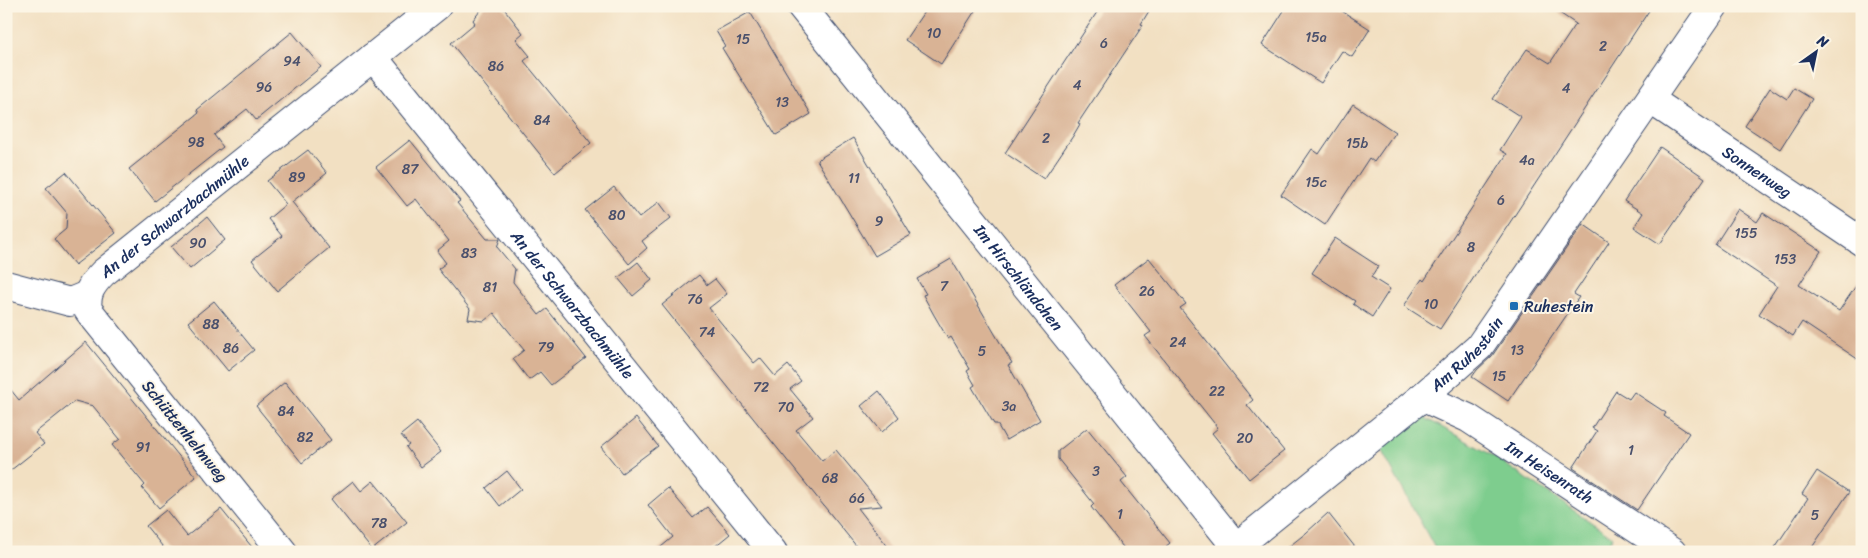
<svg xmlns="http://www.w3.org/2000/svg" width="1868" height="558" viewBox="0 0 1868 558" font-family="Sriracha,sans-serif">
<rect width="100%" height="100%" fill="#fcf5e5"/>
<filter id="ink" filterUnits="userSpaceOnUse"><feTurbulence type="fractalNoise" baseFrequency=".02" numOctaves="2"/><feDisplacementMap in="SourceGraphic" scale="10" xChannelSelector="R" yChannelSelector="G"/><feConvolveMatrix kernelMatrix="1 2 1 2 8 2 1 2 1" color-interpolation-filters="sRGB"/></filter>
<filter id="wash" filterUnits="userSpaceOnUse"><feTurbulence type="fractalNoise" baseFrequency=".0096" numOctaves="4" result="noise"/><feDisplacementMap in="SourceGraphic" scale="20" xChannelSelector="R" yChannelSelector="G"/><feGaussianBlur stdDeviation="1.12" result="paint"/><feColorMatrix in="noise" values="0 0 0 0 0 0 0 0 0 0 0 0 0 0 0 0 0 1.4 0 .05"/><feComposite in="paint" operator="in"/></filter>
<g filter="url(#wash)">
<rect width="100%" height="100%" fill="#f2e0c2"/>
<path fill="#7ecd8e" stroke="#4c7e76" d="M1418,414L1490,454L1613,537L1604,552H1437L1378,444Z"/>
<g id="blocks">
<g fill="#d9b395">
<path d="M484,6H502L523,33L516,39L530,56L524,61L591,143L555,173L451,43L475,23L473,20Z"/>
<path d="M928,6H978L941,64L905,40Z"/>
<path d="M1101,6H1152L1141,24L1143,25L1078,123L1080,124L1073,136L1044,179L1005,153Z"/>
<path d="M1287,6H1334L1370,29L1352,57L1342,51L1321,83L1262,45Z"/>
<path d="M1549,6H1652L1440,329L1404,306L1422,279L1424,281L1507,154L1500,150L1521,117L1493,99L1527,49L1550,63L1576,24Z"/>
<path d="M750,12L811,114L776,135L722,48L725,46L716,31Z"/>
<path d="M292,32L321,67L256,120L247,109L214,135L223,147L155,201L129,169L199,113L197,110Z"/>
<path d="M1770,88L1787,99L1794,88L1812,99L1780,149L1745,126Z"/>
<path d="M1353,104L1395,132L1374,162L1369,158L1325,225L1281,195L1312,149L1319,154Z"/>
<path d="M853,138L911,235L875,256L817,160Z"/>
<path d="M410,140L460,201L457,203L487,239H500L497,247L515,269L513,282L539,315L547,309L586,358L551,385L540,372L529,380L513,359L524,350L494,313L484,321L468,319L470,309L438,269L446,263L437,251L449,241L416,199L407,206L376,167Z"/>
<path d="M1660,147L1705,178L1660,244L1634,227L1643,213L1624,201Z"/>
<path d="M308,150L327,173L292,202L329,248L277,291L252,260L282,236L268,219L286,204L267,181Z"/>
<path d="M66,172L116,233L75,265L54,239L66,229L67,213L46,188Z"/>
<path d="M614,187L639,218L659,202L671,218L642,241L647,248L629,264L585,210Z"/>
<path d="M1738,209L1757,222L1763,213L1821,251L1799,285L1839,311L1862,277V362L1802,322L1793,336L1759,314L1777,286L1715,245Z"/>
<path d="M207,217L225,240L190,269L171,247Z"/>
<path d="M1583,224L1609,242L1574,294L1579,297L1508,401L1472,377L1477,370L1492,356Z"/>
<path d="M1335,238L1378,266L1371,277L1390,289L1372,317L1353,304L1355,301L1312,273Z"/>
<path d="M1149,258L1186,304L1180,308L1253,400L1247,405L1284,451L1249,479L1212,433L1218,428L1145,336L1151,332L1114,285Z"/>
<path d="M951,259L1012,363L1008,365L1040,420L1006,440L997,424H994L972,387L975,385L967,371L970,369L951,337L948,339L934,315L923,295L926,294L917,279Z"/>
<path d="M638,262L652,280L633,296L618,278Z"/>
<path d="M699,275L707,285L715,279L727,294L709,308L754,363L760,358L775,376L788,365L801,381L790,389L813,417L796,430L822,461L836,450L860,479L882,506L858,508L892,552H861L662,305Z"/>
<path d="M214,301L254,350L228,371L188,322Z"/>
<path d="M86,342L196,477L159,508L142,488L145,485L112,445L120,439L93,406L75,401L35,433L44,444L6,474V384L19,400Z"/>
<path d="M285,382L331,440L302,463L256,406Z"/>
<path d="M879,391L899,417L882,432L861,406Z"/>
<path d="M1616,391L1629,399L1634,392L1666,413L1664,416L1689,433L1637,510L1573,468L1597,431L1592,428Z"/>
<path d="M636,418L658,446L622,473L601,447Z"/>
<path d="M417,422L441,452L421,467L406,447L409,445L401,435Z"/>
<path d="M1087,428L1127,477L1121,482L1170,543L1159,552H1127L1091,507L1094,504L1058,459V451Z"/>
<path d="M507,471L521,489L500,506L486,488Z"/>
<path d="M1817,471L1849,492L1809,552H1772L1808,498L1802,494Z"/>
<path d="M353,481L361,491L373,481L407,522L372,550L331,499Z"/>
<path d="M668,488L693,518L707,507L730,534L708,552H655L673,537L648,505Z"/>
<path d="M221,509L256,552H167L146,526L166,510L187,536Z"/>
<path d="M1328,513L1359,552H1282L1306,533Z"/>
</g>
</g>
</g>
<g filter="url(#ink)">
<use href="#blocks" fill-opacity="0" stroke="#3b4a6d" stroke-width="1"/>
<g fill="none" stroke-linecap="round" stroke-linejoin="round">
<defs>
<g id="minor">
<path id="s1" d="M801,6L1236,547"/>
<path id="s2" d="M373,57L773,552"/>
<path id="s3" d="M1651,100L1862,242"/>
<path d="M6,285L70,302L87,295"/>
<path id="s4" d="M1422,397L1468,418L1672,552"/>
<path id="s5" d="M283,552L88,310C85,294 92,284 103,273L437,6"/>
<path id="s6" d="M1230,552L1422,397L1479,347L1714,6"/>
</g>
</defs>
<use href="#minor" stroke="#3b4a6d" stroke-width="30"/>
<use href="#minor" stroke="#fff" stroke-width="28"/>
</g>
</g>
<rect fill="#1f6fb2" stroke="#fcf5e5" stroke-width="2" x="1509" y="301" width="10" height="10" rx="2.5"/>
<g text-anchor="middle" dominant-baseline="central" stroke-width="4" stroke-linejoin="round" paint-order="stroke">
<g font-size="14" fill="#4a506c">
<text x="934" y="33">10</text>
<text x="1316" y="37">15a</text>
<text x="743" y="39">15</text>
<text x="1104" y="43">6</text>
<text x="1603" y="46">2</text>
<text x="292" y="61">94</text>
<text x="496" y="66">86</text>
<text x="1077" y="85">4</text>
<text x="264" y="87">96</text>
<text x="1566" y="88">4</text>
<text x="782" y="102">13</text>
<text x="542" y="120">84</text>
<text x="1046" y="138">2</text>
<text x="196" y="142">98</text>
<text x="1357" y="143">15b</text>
<text x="1527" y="160">4a</text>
<text x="410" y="169">87</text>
<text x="297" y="177">89</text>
<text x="854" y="178">11</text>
<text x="1316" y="182">15c</text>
<text x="1501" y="200">6</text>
<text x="617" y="215">80</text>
<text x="879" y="221">9</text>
<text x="1746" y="233">155</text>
<text x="198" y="243">90</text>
<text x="1471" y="247">8</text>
<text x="469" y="253">83</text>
<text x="1785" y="259">153</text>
<text x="944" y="286">7</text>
<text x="490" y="287">81</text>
<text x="1147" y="291">26</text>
<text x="695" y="299">76</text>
<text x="1431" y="304">10</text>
<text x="211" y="324">88</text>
<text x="707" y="332">74</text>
<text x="1178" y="342">24</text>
<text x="546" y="347">79</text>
<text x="231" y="348">86</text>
<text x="1517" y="350">13</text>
<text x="982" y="351">5</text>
<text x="1499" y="376">15</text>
<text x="761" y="387">72</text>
<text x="1217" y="391">22</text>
<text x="1009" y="406">3a</text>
<text x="786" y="407">70</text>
<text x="286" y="411">84</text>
<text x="305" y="437">82</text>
<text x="1245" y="438">20</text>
<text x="143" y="447">91</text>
<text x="1631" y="450">1</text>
<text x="1096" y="471">3</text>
<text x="830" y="478">68</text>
<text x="857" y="498">66</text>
<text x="1120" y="514">1</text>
<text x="1815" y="515">5</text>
<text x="379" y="523">78</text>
</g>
<g font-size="16" fill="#1b2f5e" stroke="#fcf5e5">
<text stroke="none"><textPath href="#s3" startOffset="128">Sonnenweg</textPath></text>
<text stroke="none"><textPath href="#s5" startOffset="444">An der Schwarzbachmühle</textPath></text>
<text stroke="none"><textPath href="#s1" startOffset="348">Im Hirschländchen</textPath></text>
<text stroke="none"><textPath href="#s2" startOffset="318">An der Schwarzbachmühle</textPath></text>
<text stroke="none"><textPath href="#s6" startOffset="309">Am Ruhestein</textPath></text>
<text transform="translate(185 431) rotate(51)">Schüttenhelmweg</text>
<text stroke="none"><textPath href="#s4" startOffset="148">Im Heisenrath</textPath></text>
</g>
<g font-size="16" fill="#1b2f5e" stroke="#fcf5e5" text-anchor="start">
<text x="1524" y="306">Ruhestein</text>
</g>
</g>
<rect width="1868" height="558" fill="none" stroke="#fcf5e5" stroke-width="25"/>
<g transform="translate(1816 52) rotate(33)" stroke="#fcf5e5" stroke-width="4" paint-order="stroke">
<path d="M0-4L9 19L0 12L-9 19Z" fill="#1b2f5e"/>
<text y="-8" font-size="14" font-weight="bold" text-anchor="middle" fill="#1b2f5e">N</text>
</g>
</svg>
